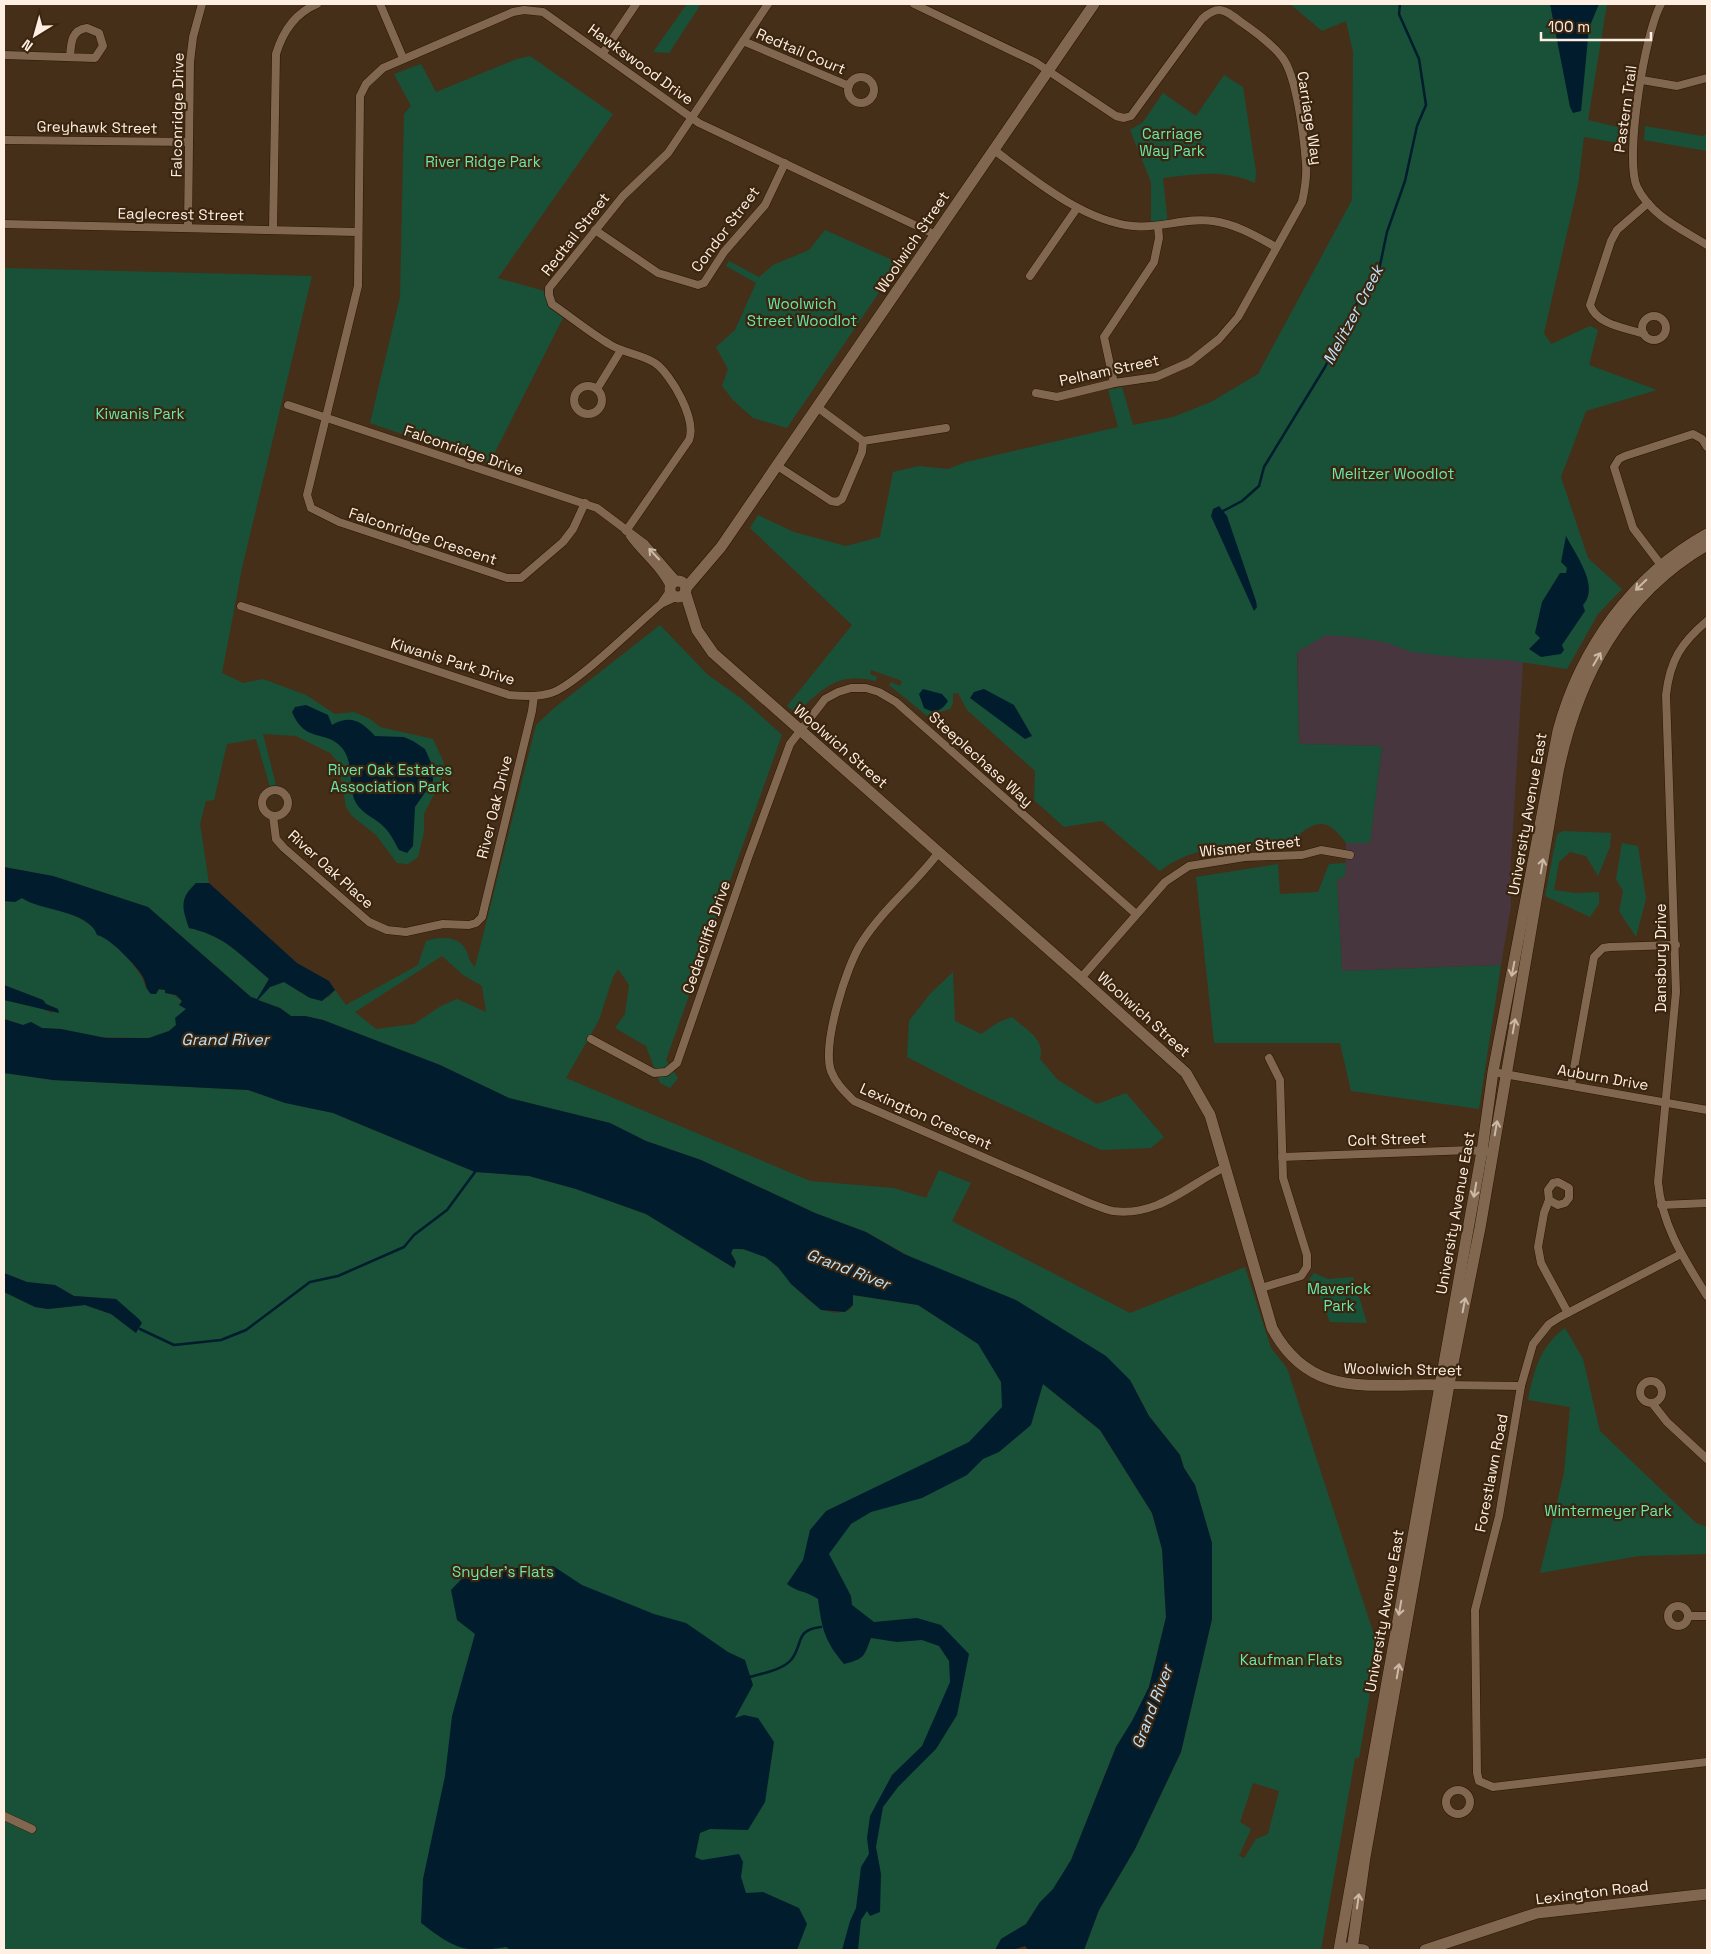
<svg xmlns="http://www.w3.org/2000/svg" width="1711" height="1954" viewBox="0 0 1711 1954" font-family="'Space Grotesk',sans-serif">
<rect width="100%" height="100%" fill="#462f19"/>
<path fill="#48363f" d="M1297,628L1523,662L1510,877L1511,906L1501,965L1342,971L1337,879L1345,875L1346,843L1370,842L1382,746L1299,744Z"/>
<g fill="#185138" fill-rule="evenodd">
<path d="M687,4H701L669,53L653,52Z"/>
<path d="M1290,4H1607L1588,120L1626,129L1624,144L1584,137L1578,185L1544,333L1551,344L1590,326L1598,330L1589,365L1657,390L1586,411L1561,477L1588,558L1622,589L1598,614L1567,669L1507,660L1463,658L1412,652L1384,642L1352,637L1326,635L1297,652L1299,744L1382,746L1370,843H1346C1331,823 1321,817 1300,834V845C1254,847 1198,840 1160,871L1102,821L1064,827L1034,800L1035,771L967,710L958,693L953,694V704L950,709L927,716L889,685L891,682L900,686L902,681L871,670L870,674L877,677L876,681C837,671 823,689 796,713L787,706L852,625L750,528L758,515L794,532L846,546L880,537L893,472L919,466L948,469L966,462L1118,427L1108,390L1122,387L1133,425L1173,417L1211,402L1258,374L1352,200L1353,52L1346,21L1322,31Z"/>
<path d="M530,56L613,114L498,278L544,291L548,307L563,318L489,464L370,423L400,297L404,114L411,106L394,74L421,64L436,92L517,59Z"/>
<path d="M1224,75L1243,87L1256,172L1255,183C1224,169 1195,174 1163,178L1168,225L1151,227V182L1130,130L1143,122L1163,93L1196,116Z"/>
<path d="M1645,126L1702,136L1707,134V151L1644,140Z"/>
<path d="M825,230L899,263L787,428L753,418L733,400L722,386L728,369L716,347L735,330L756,283L726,266L729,261L759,277L773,265L809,250Z"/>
<path d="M4,268L312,276L242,568L222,673L243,683L263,679L306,695L335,714L354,712L370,719L380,727L433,739L444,763L440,789L433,796L424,814V832L418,857L408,864L397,863L376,835L352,816L346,807L338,762L330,753L296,736L263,734L276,785L270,787L256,739L227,744L214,800L206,801L200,824L209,883H196L189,928C226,936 241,956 269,979L259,997L270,987L284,982L310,998L329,997L335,990L346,1005L418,965L426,941C439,937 458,935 466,950C469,956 469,962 475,967L536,725L553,709L660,625L708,675L742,699L782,735L666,1060L678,1078L670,1088L660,1083L646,1046L615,1028L625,1014L629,985L618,969L613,977L599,1020L566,1078L810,1181L894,1188L926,1198L939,1170L971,1183L952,1221L1130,1313L1245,1267L1271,1348L1287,1368L1378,1647L1359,1758H1355L1321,1950H1084L1099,1910L1135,1849L1181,1752L1212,1619V1543L1195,1485L1184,1468L1180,1455L1149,1416L1130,1380L866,1232L815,1213L701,1160L646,1141L610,1123L509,1098L440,1065L323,1020L305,1016H291L280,1008L251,997L148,907L53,876L4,867ZM442,956L463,975L482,986L486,1012L457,999L441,1006L414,1024L376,1029L355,1012ZM1253,1783L1279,1791L1268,1834L1256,1839L1244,1858L1239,1856L1251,1829L1240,1822Z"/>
<path d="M1563,831L1611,833L1610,847L1598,876L1586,856L1570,852L1559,862L1554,890L1576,893L1599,892V904L1590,917L1545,896L1557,834Z"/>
<path d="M1622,843L1638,846L1646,899L1636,937L1619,911L1623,891L1616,879Z"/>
<path d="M1346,863L1345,876L1337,880L1342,971L1501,965L1479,1109L1351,1091L1340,1043H1214L1196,877L1278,864L1280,894L1318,892L1329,864Z"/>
<path d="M19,898C25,898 30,903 36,904C47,908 62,909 73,914C95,926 142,964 146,989L166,990V993C177,995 181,999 186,1009L176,1025L169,1031L149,1038L97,1037L61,1029L42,1028L31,1022L23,1025L4,1019V1000L43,1009L51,1013L58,1009L46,1004L43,1000L4,985V901L15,902Z"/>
<path d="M953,972L955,1021L981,1034L999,1022L1012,1017C1025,1029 1046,1039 1040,1059L1058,1080L1097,1104L1126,1093L1164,1137L1151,1148L1101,1150L967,1088L907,1057L909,1021L930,994Z"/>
<path d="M4,1073L53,1080L248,1090L281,1101L333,1113L475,1172L529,1176L576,1189L646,1214L734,1268L736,1262L731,1252L733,1249C744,1249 758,1252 767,1258C790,1274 816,1327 851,1309L852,1295L918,1305L1043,1384L1100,1430L1152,1513L1162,1549L1166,1617L1149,1687L1132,1722L1116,1747L1071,1860L1053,1890L1040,1902L1026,1924L1001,1939L995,1950H4V1292L35,1307L48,1309L85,1305L111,1314L136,1333L116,1299L74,1296L55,1285L27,1282L4,1273Z"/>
<path d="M1314,1273L1328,1279L1353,1277L1367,1323L1330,1322L1316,1287L1308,1281Z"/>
<path d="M1565,1328L1583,1359L1600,1431L1696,1523L1707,1527V1554L1639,1556L1540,1573L1564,1473L1570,1407L1528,1400C1534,1370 1540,1346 1565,1328Z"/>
</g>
<g fill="#011d2d">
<path d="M1550,4H1599L1589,28L1581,111L1573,113L1570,107Z"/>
<path d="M1219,506L1227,516L1256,601L1257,607L1254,611L1211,516L1213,509Z"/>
<path d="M1566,536C1576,555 1600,587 1583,605L1585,611L1562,645L1564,650L1561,654L1541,657L1529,649L1540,638L1535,633L1542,602L1560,573H1566L1567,568L1561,562Z"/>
<path d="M923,689L942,694L948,701C942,711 934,714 924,708L919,694Z"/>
<path d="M984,689L1014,705L1032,736L1025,739L970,698L974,692Z"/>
<path d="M306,705L328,715L332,725C351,714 362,722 375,736L404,737L413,741L425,749L433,767V781L415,807L413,846L407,853L399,850C395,843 391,834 385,828C376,818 363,815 356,803C347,787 355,763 342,748C326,729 305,744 292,712L295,707Z"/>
<path d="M4,867L53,876L148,907L251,997L257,999L269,979C241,956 226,936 189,928C182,908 179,899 196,883H209L297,963L329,981L335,990L322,1001L310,998L284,982L270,987L258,1000L280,1008L291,1016H305L323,1020L440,1065L509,1098L610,1123L646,1141L701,1160L815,1213L866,1232L904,1254L1016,1300L1106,1356L1130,1380L1149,1416L1180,1455L1184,1468L1195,1485L1212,1543V1619L1181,1752L1135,1849L1099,1910L1084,1950H1028L1025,1946L1013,1950H995L1001,1939L1026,1924L1040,1902L1053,1889L1071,1860L1116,1747L1132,1721L1149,1687L1166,1617L1162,1549L1152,1513L1100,1430L1043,1384L1031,1425L999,1452L983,1459L967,1475L922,1498L871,1512L851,1524L829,1554L851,1596L852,1605L874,1622L917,1618L941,1625L969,1654L957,1715L936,1749L898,1787L883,1807L876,1847L881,1874L880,1912L870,1916L867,1911L861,1920L858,1950H842L850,1921L856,1908L861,1867L869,1854L867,1838L870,1816L892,1775L922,1746L950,1682L949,1661L939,1646L922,1640L897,1642L871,1638C864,1656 865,1659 844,1664C824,1640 822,1629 818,1599C807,1591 796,1592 787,1584L803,1560L810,1530L826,1511L969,1442L1002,1407L1001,1382L978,1344L918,1305L853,1295V1305L845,1312L821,1310L791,1284L778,1267L765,1257L743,1249H733L731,1253L736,1262L734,1268L646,1214L576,1189L529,1176L475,1172L333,1113L285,1103L248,1090L53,1080L4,1073V1019L23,1025L31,1022L42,1028L61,1029L106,1038H149L169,1031L176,1025L175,1018L186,1009L179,1005L182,1001L176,995L165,993V990L159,989L156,994H151C145,988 146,983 143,977C137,966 109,937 97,935C89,910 39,911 22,898L15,902L4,901Z"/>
<path d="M4,985L43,1000L46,1004L58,1009L59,1013L4,1000Z"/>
<path d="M4,1273L27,1282L55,1285L74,1296L116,1299L139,1319L142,1323L136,1333L111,1314L85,1305L48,1309L35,1307L4,1292Z"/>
<path d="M553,1566L582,1585L654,1614L686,1623L728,1652L745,1660L753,1685L735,1718L744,1715L758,1718L774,1742L765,1802L748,1830L710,1829L700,1833L695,1857L702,1860L739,1854L743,1862L741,1877L746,1893L763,1892L799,1908L807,1924L797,1950H511L506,1947C463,1954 454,1948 421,1923L423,1879L445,1776L452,1716L475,1634L457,1620L451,1590L473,1567L515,1568Z"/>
</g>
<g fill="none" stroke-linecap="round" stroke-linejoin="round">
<g stroke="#011d2d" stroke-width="2.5">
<path d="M1223,511L1242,501L1259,486L1264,467L1325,367L1367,283L1379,270L1387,232L1405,181L1417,126L1426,105L1419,59L1399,14L1400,4"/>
<path d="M140,1329L174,1345L221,1340L246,1330L310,1282L338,1276L404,1247L414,1235L447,1210L475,1172"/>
<path d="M750,1677C763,1673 782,1670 791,1660C804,1644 794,1630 821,1627"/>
</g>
<defs>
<g id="street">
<path d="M380,4L403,58"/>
<path d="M914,4L1035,62L1116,116L1124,118L1131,116L1202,19C1219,4 1225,10 1241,22C1255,32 1271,43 1282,57C1297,76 1304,138 1306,164C1307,177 1305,189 1302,202L1238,317L1219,339L1190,362L1156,377L1114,383L1057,397L1036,393"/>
<path d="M1661,4C1645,32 1624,158 1637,187C1651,216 1682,229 1707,245"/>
<path d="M743,41L849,86"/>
<path d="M603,53L636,4"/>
<path d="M4,55L95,58L103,46L99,33L87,28C71,30 71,43 70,57"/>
<circle cx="861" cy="90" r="13"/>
<path d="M1642,80L1677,86L1707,78"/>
<path d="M4,140L189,142"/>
<path d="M994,150C1033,179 1083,221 1133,226C1160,229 1186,217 1213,221C1236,224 1256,236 1276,247"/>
<path d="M4,224L357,232"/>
<path d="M188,227L190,62L193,37L202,4"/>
<path d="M273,229L276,54C283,31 295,13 317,4"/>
<path d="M595,230L658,273L698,285L704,283L724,252L765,205L785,163"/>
<path d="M1030,276L1077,208"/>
<circle cx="1654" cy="328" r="12"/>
<path d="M1644,334C1626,328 1597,325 1590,305L1611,241L1617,230L1648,203"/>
<path d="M1114,383L1104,337L1154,262L1159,238L1158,226"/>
<circle cx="588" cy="400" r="14"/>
<path d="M597,389L621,350"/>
<path d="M288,405L597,508L645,544L677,581"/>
<path d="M863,441L946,428"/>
<path d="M776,465L831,501L837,502L842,499L862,452L863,441L817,407"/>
<path d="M585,503L573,529L563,542L521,578H507L339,522L311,508L307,495L358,286L360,96L366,84L383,68L513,12L524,10L543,12L699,123L936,235"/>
<path d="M626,531L689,440C697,420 672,375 655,363C641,354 623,353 609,344C589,332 571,317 552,304L549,295V288L623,196L668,153L768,4"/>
<path d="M630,536C642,553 662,568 670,587"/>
<path d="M1664,569L1633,528L1614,467L1619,459L1625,456L1693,434L1702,439L1707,447"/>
<path d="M661,604L676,597"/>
<path d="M241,606L509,695C523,696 538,697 551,693C575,686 638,623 661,604L670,591"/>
<path d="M1707,621C1681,643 1670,660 1666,695L1676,992L1658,1182C1662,1226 1684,1259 1707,1296"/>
<circle cx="275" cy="803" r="13"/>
<path d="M273,816L276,839L284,848L369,922L387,930L406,932L443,924L469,925L476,923L482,917L532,711L534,696"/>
<path d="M939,852C915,884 883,909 862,942C846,966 822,1044 831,1071C836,1084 845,1092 854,1101L1087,1202C1095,1205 1104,1209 1113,1211C1158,1217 1188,1185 1225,1167"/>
<path d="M1081,978L1165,882L1189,866L1245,857L1302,855L1321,850L1350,855"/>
<path d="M591,1039L654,1073L666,1072L677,1063L748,858L790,744L825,699L838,692L851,688H866L879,692L896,702L1136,914"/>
<path d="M1493,1072L1707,1110"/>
<path d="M1571,1085L1594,957L1603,948L1610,947L1676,945"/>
<path d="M1282,1157L1471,1150L1485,1152"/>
<path d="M1549,1200L1558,1205L1565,1203L1569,1198V1188L1558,1182L1553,1183L1548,1190L1549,1200L1544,1213L1538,1247L1541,1263L1568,1313"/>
<path d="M1661,1205L1707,1203"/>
<path d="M1681,1254L1560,1317L1549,1324L1533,1344L1521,1386L1499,1516L1475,1610L1477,1773L1479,1781L1493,1787L1707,1762"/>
<path d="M1261,1288L1301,1276L1307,1267V1255L1283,1178L1280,1080L1269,1058"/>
<circle cx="1651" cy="1392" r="11"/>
<path d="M1446,1385L1521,1386"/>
<path d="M1652,1403L1667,1422L1707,1459"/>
<circle cx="1678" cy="1616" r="10"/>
<path d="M1688,1616H1707"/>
<circle cx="1458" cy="1802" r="12"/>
<path d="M4,1816L32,1829"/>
</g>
<g id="secondary">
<circle cx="678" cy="589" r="8"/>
<path d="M686,588L721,547L1094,4"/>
<path d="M685,592L697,630L713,653L1081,978L1186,1073L1210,1115L1272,1328C1311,1400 1370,1383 1440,1385"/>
<path d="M1346,1948L1364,1950"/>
<path d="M1339,1950L1482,1151L1493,1072L1558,731C1580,649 1633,575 1707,534"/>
<path d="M1352,1950L1365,1857L1452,1368L1480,1228L1558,772C1578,677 1621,595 1707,545"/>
<path d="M1425,1950L1537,1913L1707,1894"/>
</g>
</defs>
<use href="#street" stroke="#2b1602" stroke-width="9"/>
<use href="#secondary" stroke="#2b1602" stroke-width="12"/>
<use href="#street" stroke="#816750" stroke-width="8"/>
<use href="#secondary" stroke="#816750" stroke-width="11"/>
</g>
<defs><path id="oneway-shaft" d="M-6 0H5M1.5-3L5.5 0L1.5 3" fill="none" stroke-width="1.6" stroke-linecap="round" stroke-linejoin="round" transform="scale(1.25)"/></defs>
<g stroke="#ccb9a8">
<use href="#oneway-shaft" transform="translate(654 554) rotate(-133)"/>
<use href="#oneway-shaft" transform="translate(1641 585) rotate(136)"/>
<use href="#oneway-shaft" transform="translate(1597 659) rotate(-60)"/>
<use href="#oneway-shaft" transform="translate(1542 866) rotate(-80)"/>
<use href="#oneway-shaft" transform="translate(1513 969) rotate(101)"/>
<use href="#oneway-shaft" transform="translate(1514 1026) rotate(-80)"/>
<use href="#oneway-shaft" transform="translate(1496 1128) rotate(-80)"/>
<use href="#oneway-shaft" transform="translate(1475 1190) rotate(100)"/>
<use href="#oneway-shaft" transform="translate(1464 1305) rotate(-79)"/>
<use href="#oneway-shaft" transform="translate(1400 1608) rotate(100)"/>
<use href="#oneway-shaft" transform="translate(1398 1671) rotate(-80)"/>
<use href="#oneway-shaft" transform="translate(1358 1901) rotate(-82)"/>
</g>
<g text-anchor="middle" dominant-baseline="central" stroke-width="4.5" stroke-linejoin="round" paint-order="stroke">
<g font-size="15" fill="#feefe2" stroke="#3b250f">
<text transform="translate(801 51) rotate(23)">Redtail Court</text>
<text transform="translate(641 64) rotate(36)">Hawkswood Drive</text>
<text transform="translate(1625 109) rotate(-82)">Pastern Trail</text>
<text transform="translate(177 115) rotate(-89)">Falconridge Drive</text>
<text transform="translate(1310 118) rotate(81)">Carriage Way</text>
<text transform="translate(97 127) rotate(1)">Greyhawk Street</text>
<text transform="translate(181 214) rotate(1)">Eaglecrest Street</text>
<text transform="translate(725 229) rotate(-53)">Condor Street</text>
<text transform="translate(575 234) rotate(-52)">Redtail Street</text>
<text transform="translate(912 242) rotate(-56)">Woolwich Street</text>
<text transform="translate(1109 370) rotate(-12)">Pelham Street</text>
<text transform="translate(464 450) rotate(19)">Falconridge Drive</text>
<text transform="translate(423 536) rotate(18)">Falconridge Crescent</text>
<text transform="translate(453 661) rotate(17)">Kiwanis Park Drive</text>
<text transform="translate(841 746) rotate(41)">Woolwich Street</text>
<text transform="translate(981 759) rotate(42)">Steeplechase Way</text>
<text transform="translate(494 807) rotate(-76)">River Oak Drive</text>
<text transform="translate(1527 814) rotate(-80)">University Avenue East</text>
<text transform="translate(1250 846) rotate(-6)">Wismer Street</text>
<text transform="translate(331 869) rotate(42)">River Oak Place</text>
<text transform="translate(706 937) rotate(-71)">Cedarcliffe Drive</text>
<text transform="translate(1660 958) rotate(-90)">Dansbury Drive</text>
<text transform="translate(1144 1014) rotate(42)">Woolwich Street</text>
<text transform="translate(1603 1077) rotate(10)">Auburn Drive</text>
<text transform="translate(926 1116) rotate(24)">Lexington Crescent</text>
<text transform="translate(1387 1139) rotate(-2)">Colt Street</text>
<text transform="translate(1455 1213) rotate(-80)">University Avenue East</text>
<text transform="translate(1403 1369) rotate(1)">Woolwich Street</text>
<text transform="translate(1491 1473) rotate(-79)">Forestlawn Road</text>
<text transform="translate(1384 1611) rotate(-80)">University Avenue East</text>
<text transform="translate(1592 1892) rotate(-7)">Lexington Road</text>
</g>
<g font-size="15" fill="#67e9ad" stroke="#3b250f">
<text x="1172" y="133">Carriage<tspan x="1172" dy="17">Way Park</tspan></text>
<text x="483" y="161">River Ridge Park</text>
<text x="802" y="303">Woolwich<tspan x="802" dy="17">Street Woodlot</tspan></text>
<text x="140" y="413">Kiwanis Park</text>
<text x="1393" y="473">Melitzer Woodlot</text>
<text x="390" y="769">River Oak Estates<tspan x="390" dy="17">Association Park</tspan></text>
<text x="1339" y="1288">Maverick<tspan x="1339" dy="17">Park</tspan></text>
<text x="1608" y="1510">Wintermeyer Park</text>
<text x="503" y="1571">Snyder's Flats</text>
<text x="1291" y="1659">Kaufman Flats</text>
</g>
<g font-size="16" font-style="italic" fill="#b9e4ff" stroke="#3b250f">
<text transform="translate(1353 315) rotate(-62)">Melitzer Creek</text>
<text x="225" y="1039">Grand River</text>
<text transform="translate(848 1269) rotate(21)">Grand River</text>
<text transform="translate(1152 1707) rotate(-69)">Grand River</text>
</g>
</g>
<rect width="1711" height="1954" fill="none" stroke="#feefe2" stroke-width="10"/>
<g transform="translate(35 35) rotate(217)" stroke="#3b250f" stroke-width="4" paint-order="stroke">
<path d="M0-4L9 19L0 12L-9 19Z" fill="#feefe2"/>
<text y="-8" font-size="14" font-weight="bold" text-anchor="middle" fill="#feefe2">N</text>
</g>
<path d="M1541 32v8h110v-8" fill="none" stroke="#feefe2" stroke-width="2.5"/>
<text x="1548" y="32" font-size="15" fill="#feefe2" stroke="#3b250f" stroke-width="4" paint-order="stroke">100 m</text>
</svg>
